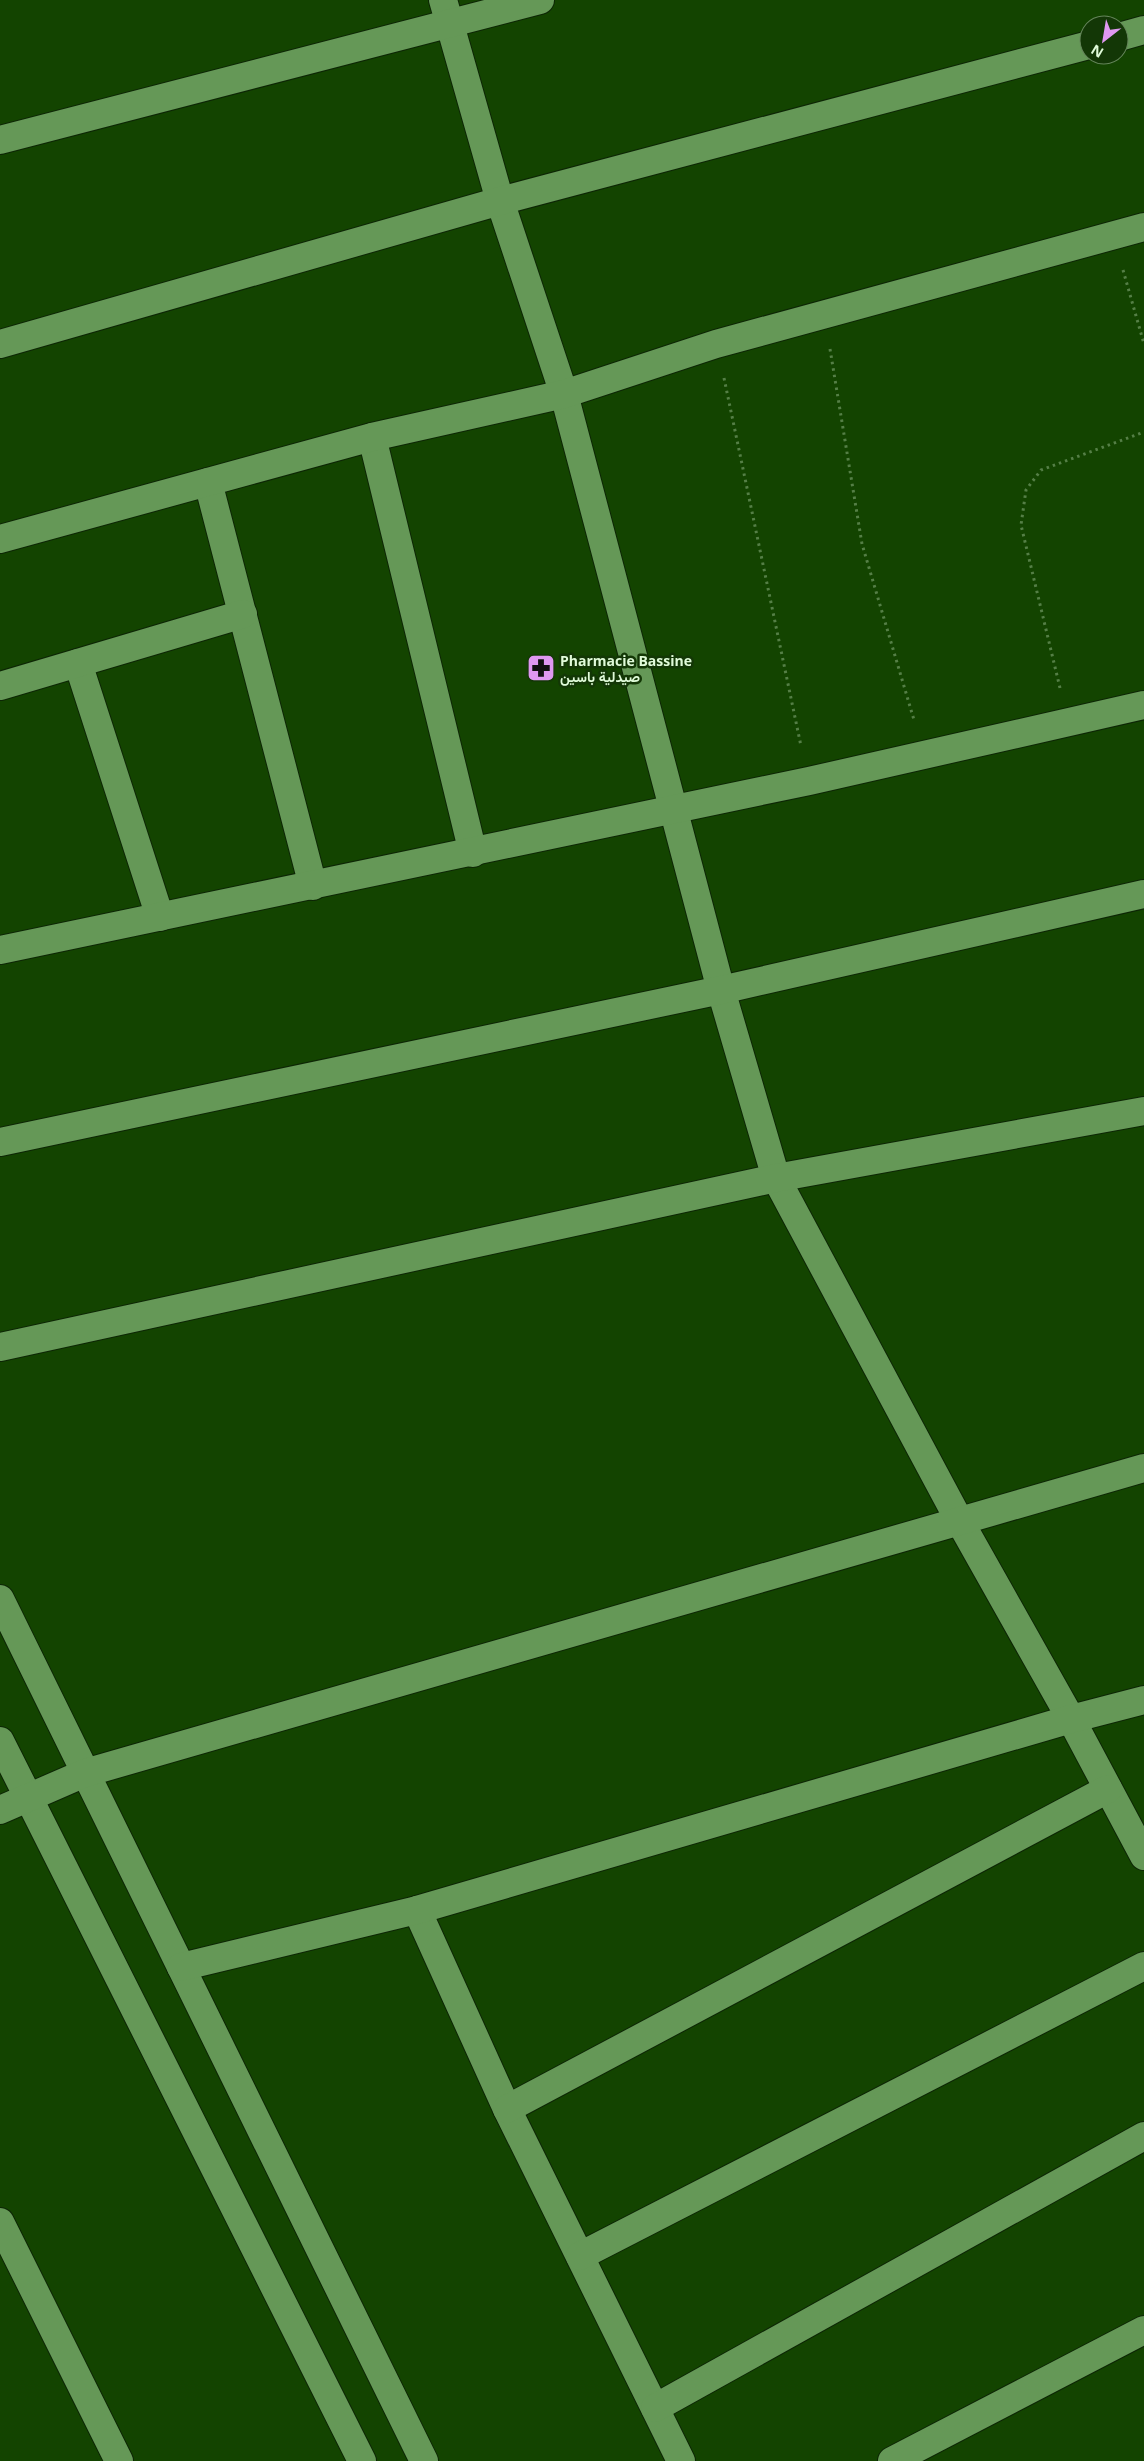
<svg xmlns="http://www.w3.org/2000/svg" width="1144" height="2461" viewBox="0 0 1144 2461" font-family="'Open Sans',Vazirmatn,sans-serif">
<rect width="100%" height="100%" fill="#134400"/>
<g fill="none" stroke-linecap="round" stroke-linejoin="round">
<defs>
<g id="minor">
<path d="M443,0L500,201L564,394L721,990L776,1178L959,1520L1071,1719L1144,1856"/>
<path d="M1119,37L1144,30"/>
<path d="M0,140L540,0"/>
<path d="M0,344L500,201L1089,45"/>
<path d="M372,437L473,853"/>
<path d="M208,482L313,886"/>
<path d="M0,539L372,437L564,394L716,344L1144,227"/>
<path d="M78,663L160,917"/>
<path d="M0,686L243,614"/>
<path d="M0,950L809,781L1144,705"/>
<path d="M0,1142L721,990L1144,894"/>
<path d="M0,1347L776,1178L1144,1111"/>
<path d="M0,1599L424,2461"/>
<path d="M0,1741L362,2461"/>
<path d="M0,1810L85,1773L1144,1468"/>
<path d="M417,1910L507,2109L681,2461"/>
<path d="M181,1967L417,1910L1071,1719L1144,1700"/>
<path d="M507,2109L1108,1789"/>
<path d="M0,2222L119,2461"/>
<path d="M580,2256L1144,1966"/>
<path d="M655,2408L1144,2136"/>
<path d="M892,2461L1144,2330"/>
</g>
</defs>
<use href="#minor" stroke="#0d2605" stroke-width="30"/>
<g stroke="#557f46" stroke-width="3" stroke-dasharray="2.5 4" stroke-linecap="butt">
<path d="M1123,270L1144,344"/>
<path d="M830,349L862,544L914,720"/>
<path d="M724,378L801,746"/>
<path d="M1060,688L1021,525L1026,490L1041,470L1144,432"/>
</g>
<use href="#minor" stroke="#659857" stroke-width="28"/>
</g>
<defs>
<symbol id="pharmacy-square" viewBox="-11 -11 22 22"><rect x="-9" y="-9" width="18" height="18" rx="4" fill="#df98f1" stroke="#133706"/><path d="M-2-6h4v4h4v4h-4v4h-4v-4h-4v-4h4Z" fill="#111"/></symbol>
</defs>
<g fill-rule="evenodd">
<use href="#pharmacy-square" x="525" y="652" width="32" height="32"/>
</g>
<g text-anchor="middle" dominant-baseline="central" stroke-width="5" stroke-linejoin="round" paint-order="stroke">
<g font-size="14" font-weight="bold" fill="#e0fbd9" stroke="#133706" text-anchor="start">
<text x="560" y="660">Pharmacie Bassine<tspan x="560" dy="16">صيدلية باسين</tspan></text>
</g>
</g>
<g transform="translate(1104 40) rotate(211)"><circle r="24" fill="#133706" stroke="#65855a"/>
<path d="M0-4L9 19L0 12L-9 19Z" fill="#df98f1"/>
<text y="-8" font-size="14" font-weight="bold" text-anchor="middle" fill="#e0fbd9">N</text>
</g>
</svg>
